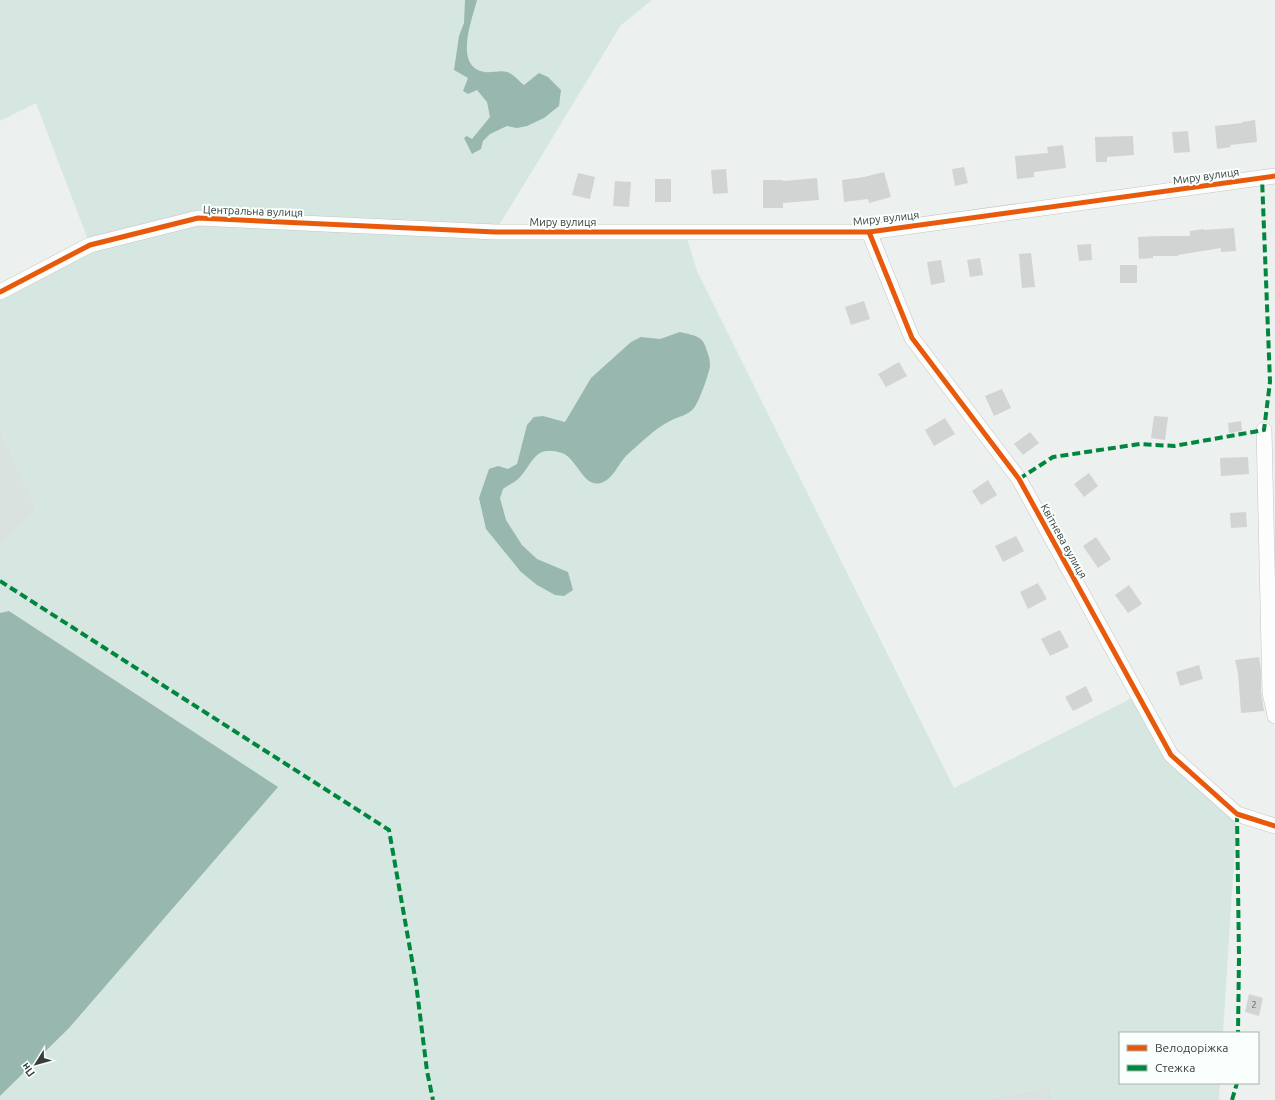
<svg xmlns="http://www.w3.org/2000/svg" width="1275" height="1100" viewBox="0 0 1275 1100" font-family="Ubuntu,sans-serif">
<rect width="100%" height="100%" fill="#ecf0ee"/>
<g fill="#d9e2df">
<path d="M0,429L36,508L0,548Z"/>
<path d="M1050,1087L1053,1100H982Z"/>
</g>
<path fill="#d6e7e1" d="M0,0H652L621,25L495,232H685L697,271L954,788L1138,695L1171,755L1237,814L1223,1033H1120V1083H1220L1219,1100H1053L1050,1087L982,1100H0V548L36,508L0,429V292L90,245L36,103L0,121Z"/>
<g fill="#98b7ae">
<path d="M465,0H477C472,20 453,67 485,72C492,73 500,70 507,72C512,73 519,81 524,85L539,73L548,77L561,90L559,106L544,118L527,126L517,128L507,126L490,134L483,141L481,149L472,154L464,138L467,136L472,139L490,117L487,102L477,90L468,94L463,91L468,78L454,70L459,36L464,23Z"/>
<path d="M680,332C695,336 703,335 707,351C709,356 710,361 710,366C709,374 699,402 694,408C687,416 679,416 670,421C654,429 641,443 628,454C618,463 614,479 601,483C583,488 577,458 562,453C535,445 535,460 520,477C516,482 508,485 503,489L500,498L506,520L522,545L537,559L568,572L573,590L564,596L555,595L537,585L521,572L486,529L479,498L489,469L498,466L508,469L517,464L527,425L534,417L543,416L565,422L591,378L631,342L641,337L660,339Z"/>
<path d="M9,611L278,787L69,1028L0,1096V613Z"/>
</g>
<g fill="#d1d4d2">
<path d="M1255,120L1257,142L1230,145L1231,147L1217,149L1215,126L1242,123V122Z"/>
<path d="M1188,131L1190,152L1174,153L1172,132Z"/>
<path d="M1133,136L1134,155L1107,157V162H1096L1095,137Z"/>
<path d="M1063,145L1066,168L1034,172V177L1017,179L1015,156L1048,153L1047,147Z"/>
<path d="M964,167L968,183L955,186L952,169Z"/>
<path d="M726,169L728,193L713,194L711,170Z"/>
<path d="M884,172L891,197L869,203L868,199L844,202L842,180L864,177Z"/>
<path d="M578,173L595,177L590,199L572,195Z"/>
<path d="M817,178L819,200L783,203V208H763V180H783V181Z"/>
<rect x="655" y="179" width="16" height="23"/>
<path d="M615,181L631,182L629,207L613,206Z"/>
<path d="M1234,228L1236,251L1221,252V248L1178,255V256H1153V258L1139,259L1138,237L1159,236H1190V231L1204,229V230Z"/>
<path d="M1091,244L1092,260L1079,261L1077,245Z"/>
<path d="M1031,253L1035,287L1022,288L1019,254Z"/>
<path d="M980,258L983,275L970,277L967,260Z"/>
<path d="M941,260L945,282L931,285L927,262Z"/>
<rect x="1120" y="265" width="17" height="18"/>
<path d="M864,301L870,319L851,325L845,307Z"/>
<path d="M899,362L907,376L886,387L878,374Z"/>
<path d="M1002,389L1011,408L994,416L985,396Z"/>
<path d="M1154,416L1168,417L1165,440L1151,438Z"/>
<path d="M945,418L955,434L934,446L925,430Z"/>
<path d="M1241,421L1242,431L1229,433L1228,423Z"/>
<path d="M1030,432L1039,443L1023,455L1014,444Z"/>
<path d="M1248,457L1249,474L1221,476L1220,458Z"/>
<path d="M1089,473L1098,486L1084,497L1074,484Z"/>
<path d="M988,480L997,495L981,505L972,491Z"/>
<path d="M1246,512L1247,527L1231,528L1230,513Z"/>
<path d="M1016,536L1024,551L1003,562L995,546Z"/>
<path d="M1096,537L1111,559L1098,568L1083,546Z"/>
<path d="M1038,583L1047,599L1028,609L1020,592Z"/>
<path d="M1129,585L1142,604L1128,613L1115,595Z"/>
<path d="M1060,630L1069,647L1050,656L1041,639Z"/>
<path d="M1259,657L1261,671V692L1264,711L1241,713L1238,673L1235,660Z"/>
<path d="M1199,665L1203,679L1180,686L1176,672Z"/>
<path d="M1086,686L1093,701L1073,711L1065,697Z"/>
<path d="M1249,994L1263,998L1259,1016L1245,1012Z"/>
</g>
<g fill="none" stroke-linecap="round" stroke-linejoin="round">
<defs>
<g id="minor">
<path d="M869,232L912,338L1019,479L1171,755L1237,814L1275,826"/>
<path d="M0,292L90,245L198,218L495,232H869L1275,176"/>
<path d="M1264,430L1270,692L1275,716"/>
</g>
</defs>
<use href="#minor" stroke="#c3c6c5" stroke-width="16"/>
<use href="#minor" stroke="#fcfdfc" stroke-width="15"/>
<g stroke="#00873e" stroke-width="4" stroke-dasharray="8 4" stroke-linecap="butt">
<path d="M1019,479L1053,457L1140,444L1174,446L1264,430L1270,382L1262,178"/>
<path d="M0,581L389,830L416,983L427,1071L433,1100"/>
<path d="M1237,814L1239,957L1238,1033"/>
<path d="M1232,1100L1237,1083"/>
</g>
<defs>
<g id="cycleway">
<path d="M869,232L912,338L1019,479L1171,755L1237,814L1275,826"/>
<path d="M0,292L90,245L198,218L495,232H869L1275,176"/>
</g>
</defs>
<use href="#cycleway" stroke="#f8fffd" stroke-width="8"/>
<use href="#cycleway" stroke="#e8590c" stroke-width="5"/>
</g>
<g text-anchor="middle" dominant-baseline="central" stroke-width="4" stroke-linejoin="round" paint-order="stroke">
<g font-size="9" fill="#606261">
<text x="1254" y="1005">2</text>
</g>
<g font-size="11" fill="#3a3c3b" stroke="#f8fffd">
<text transform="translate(1206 176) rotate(-8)">Миру вулиця</text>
<text transform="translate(253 211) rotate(2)">Центральна вулиця</text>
<text transform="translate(886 218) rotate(-6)">Миру вулиця</text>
<text x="563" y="222">Миру вулиця</text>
<text transform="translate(1064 541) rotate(61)">Квітнева вулиця</text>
</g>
</g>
<rect x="1119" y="1032" width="140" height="52" fill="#f8fffd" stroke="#acb1af"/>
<rect x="1127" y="1045" width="20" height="6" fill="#e8590c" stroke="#acb1af"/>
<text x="1155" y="1052" font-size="12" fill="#3a3c3b">Велодоріжка</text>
<rect x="1127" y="1065" width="20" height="6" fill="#00873e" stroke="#acb1af"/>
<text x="1155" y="1072" font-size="12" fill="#3a3c3b">Стежка</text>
<g transform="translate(36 1064) rotate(233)" stroke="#f8fffd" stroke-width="3" paint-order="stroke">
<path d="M0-3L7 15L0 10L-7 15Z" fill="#3a3c3b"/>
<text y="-6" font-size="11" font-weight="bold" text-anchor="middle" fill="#3a3c3b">Пн</text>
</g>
</svg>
